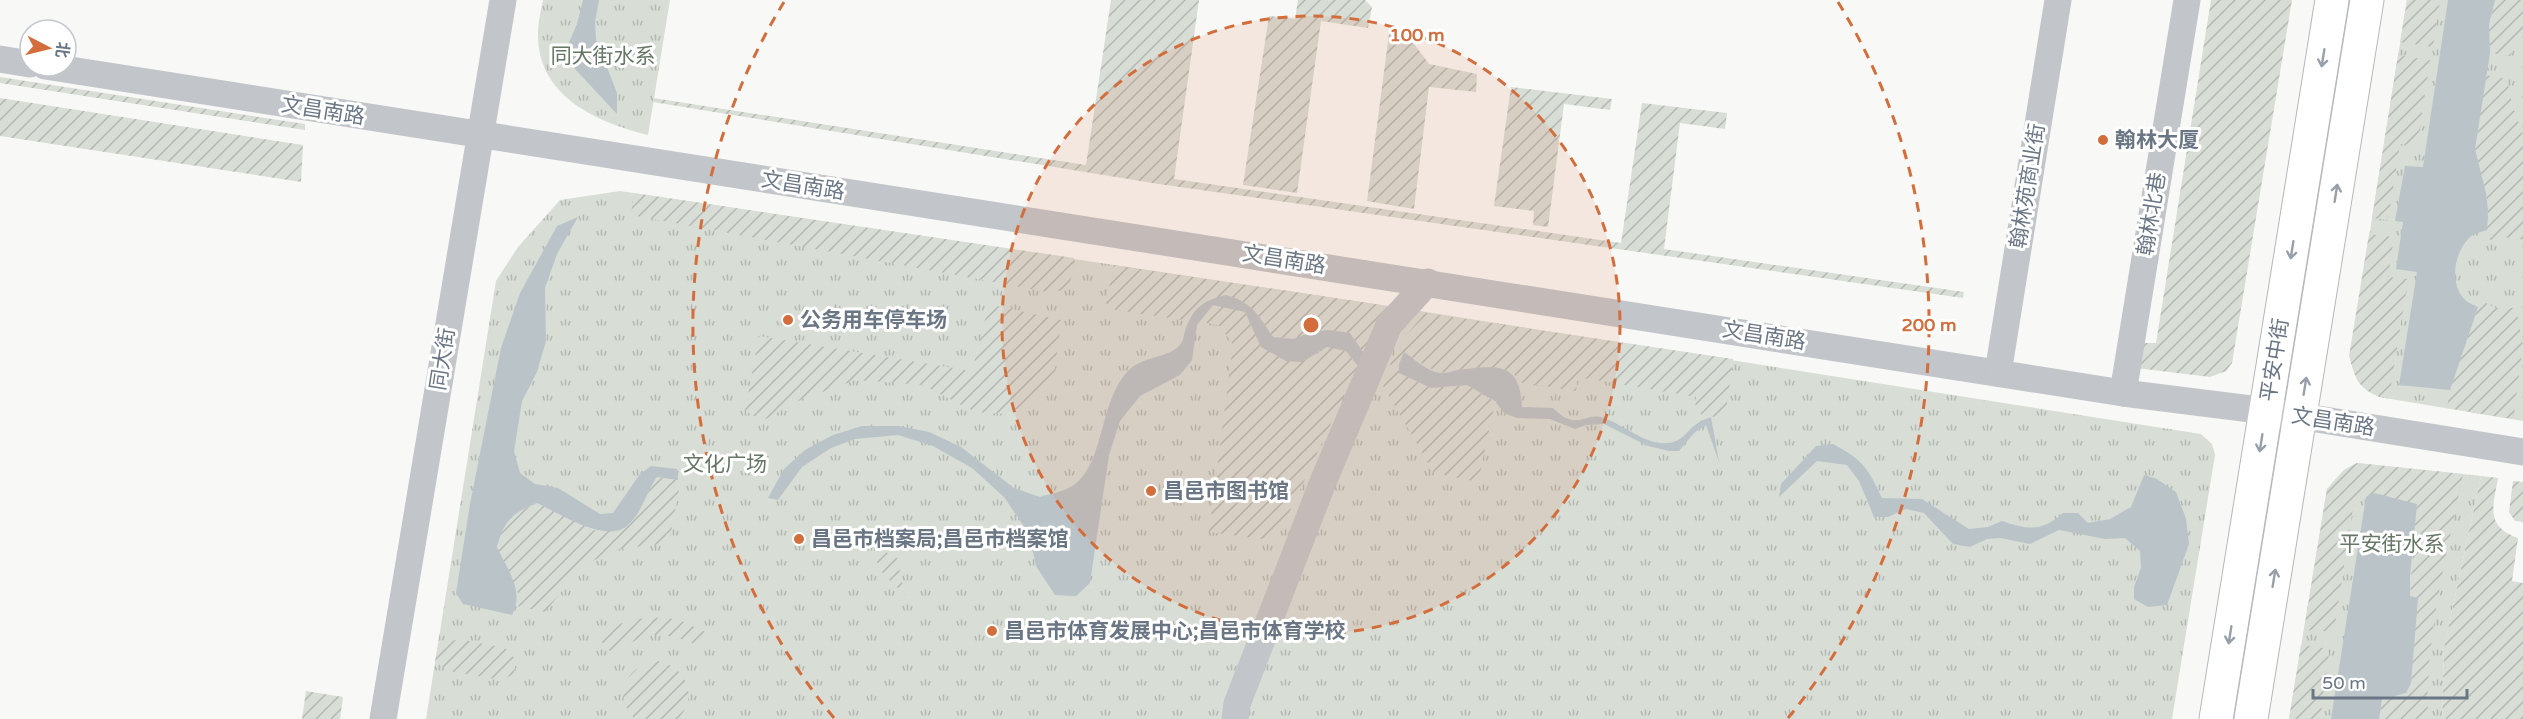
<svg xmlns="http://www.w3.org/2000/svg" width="2523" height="719" viewBox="0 0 2523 719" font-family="'Varela Round','Noto Sans SC',sans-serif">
<defs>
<pattern id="grass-tufts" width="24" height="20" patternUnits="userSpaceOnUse" patternTransform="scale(1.5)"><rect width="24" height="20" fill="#d8ddd6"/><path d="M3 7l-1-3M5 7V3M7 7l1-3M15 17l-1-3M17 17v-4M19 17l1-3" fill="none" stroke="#b3b8b3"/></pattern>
<pattern id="garden-furrows" width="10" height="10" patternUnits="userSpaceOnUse" patternTransform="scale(1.5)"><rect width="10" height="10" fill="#d8ddd6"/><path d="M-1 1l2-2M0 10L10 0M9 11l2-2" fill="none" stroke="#b3b8b3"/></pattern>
</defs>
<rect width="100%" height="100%" fill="#f8f9f6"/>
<g fill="url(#grass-tufts)">
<path d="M543,0H670L648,135C596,122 537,96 538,33C538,22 541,10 543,0Z"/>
<path d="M2407,0H2523V421L2379,397C2357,386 2355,380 2350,356Z"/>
<path d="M620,191L1388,306L2201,434L2212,444L2215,455L2172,719H426L496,281L518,247L560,200Z"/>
<path d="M2357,463L2481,476L2444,648L2442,719H2289L2327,489L2344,470Z"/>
</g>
<g fill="url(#garden-furrows)">
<path d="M1111,0H1199L1174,179L1621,243L1642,103L1727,113L1725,129L1680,123L1664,249L1964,292L1963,298L1159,184L653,102V98L1086,165Z"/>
<path d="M1298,0H1365L1372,7L1368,28L1321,21L1297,193L1243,185L1269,16L1295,19Z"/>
<path d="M2211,0H2292L2232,363L2226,371L2210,377L2136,368L2138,343H2156Z"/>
<path d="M2407,0H2440L2433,47L2400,42Z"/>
<path d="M2495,0H2523V31L2510,56L2490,53L2489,24Z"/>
<path d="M1389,34L1409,37L1429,64L1477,74L1476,92L1429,87L1414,209L1367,201Z"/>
<path d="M2398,55L2430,60L2417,146L2400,144L2388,220L2372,218Z"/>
<path d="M2486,75L2507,79L2513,109L2523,135V240L2513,237L2490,240L2487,230L2488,210L2486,193L2475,149Z"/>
<path d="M0,77L305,124V130L0,83Z"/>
<path d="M1511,87L1612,99L1610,110L1564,104L1548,227L1533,225L1534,211L1494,206Z"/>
<path d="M0,98L303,145L301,182L0,136Z"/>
<path d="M634,193L1074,258L1073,274L1067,288L1053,293L631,215Z"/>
<path d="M2369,234L2394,237L2388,277L2408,279L2389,398C2361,394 2356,381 2349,356Z"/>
<path d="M1114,265L1388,306L1365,355L1350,333L1329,330L1312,332L1294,339L1273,337C1259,316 1251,301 1226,295L1192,314L1189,321L1110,309L1106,303Z"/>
<path d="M2484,302L2496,308H2516L2523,346L2513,419L2447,408L2450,390L2478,307Z"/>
<path d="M989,304L1061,320L1054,377L1041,392L1024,407L1000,414L975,412L923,385L856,380L800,400L766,419L757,418L745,410L759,336L972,371Z"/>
<path d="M1213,304L1245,312L1261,347L1314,356L1327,347L1346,351L1358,366L1280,532L1261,539L1209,532L1233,345L1220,326L1200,321Z"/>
<path d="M1425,313L1733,359L1725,419L1695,413L1696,397L1578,377L1576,391L1518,382L1514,374L1483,367L1439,373L1404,353L1406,376L1431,388L1467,385L1495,402L1478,482L1434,473L1383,386L1394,369L1390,364L1403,339Z"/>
<path d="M2357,463L2463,474C2447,554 2425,637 2428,719H2379L2382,699L2406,693L2411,683L2417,598L2410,596L2416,504L2366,497L2353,508L2335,625L2326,631L2304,630L2327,489L2344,470Z"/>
<path d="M2481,476L2498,478C2493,507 2485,526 2518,538L2512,581L2523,583V719H2442L2444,648Z"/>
<path d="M657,477L681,479L669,543L620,549L583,565L545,612L517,606L518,593L497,547C504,520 512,514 537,503L596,531L638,513L648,489Z"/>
<path d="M2513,481L2523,482V522L2515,521L2509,512Z"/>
<path d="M886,552L897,558L905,595L883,574L876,560Z"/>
<path d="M648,617L677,619L708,633L699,646L676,637L647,634L612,653L601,641L619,624Z"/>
<path d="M459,639L505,648L516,660L514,674L501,680L449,671L435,662L438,645Z"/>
<path d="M2301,645L2324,648L2329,653L2320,719H2289Z"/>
<path d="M660,661C688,670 698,697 678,719H635C610,694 628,663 660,661Z"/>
<path d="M306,691L343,697L340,719H302Z"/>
</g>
<g fill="#bac3c8">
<path d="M583,0H599L595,22L596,39L617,93V114L575,69L565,52L577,24Z"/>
<path d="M2448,0H2495L2489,24L2490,53L2475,149L2486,193L2488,210L2487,230C2481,232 2473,234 2469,238C2454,253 2449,284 2465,300C2468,303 2474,305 2478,307L2450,390L2399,385L2417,272L2396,269L2403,222L2395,221L2405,166L2423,167Z"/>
<path d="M578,217L557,254L545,288L546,341L537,372L522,401L514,451L520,473L535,484L558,488L600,514L613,513L640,474L651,466L677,469L678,480L657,477C646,492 642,513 628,525C607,545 559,513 537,503C512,513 504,520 497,547C507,569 525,591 512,615L463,604L456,593L470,504L501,348L520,293L557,226Z"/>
<path d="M1226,295C1251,301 1259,316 1273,337L1294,339L1312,332L1329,330L1350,333L1365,355L1358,366L1346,351L1327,347L1302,362L1286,361L1261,347L1245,312L1213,305L1197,325L1192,360L1180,375L1140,396L1120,421L1109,455L1090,583L1076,596L1055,595L1036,566L1029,534L1004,497L972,468L933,446L898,435L855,439L831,448L802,467L778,500L768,498L784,469L805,450L833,435L862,426H899L929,432L961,447L1014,488L1040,497C1050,494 1065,491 1074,485C1105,462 1099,401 1128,371C1142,356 1169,358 1180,345C1184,340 1184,333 1186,328C1195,305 1204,301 1226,295Z"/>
<path d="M1404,352C1414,359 1428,372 1440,373C1445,374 1452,371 1458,370C1496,366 1520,360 1522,407L1553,408C1578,433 1585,411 1604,418C1624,425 1645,445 1668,443C1683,442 1688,429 1698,423C1701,420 1707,419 1711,417L1719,462L1706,425L1694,433L1679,451H1669L1648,446L1604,424L1586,425L1575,429L1550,419L1517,418L1504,413L1495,401L1467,385L1431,388L1399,373V364Z"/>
<path d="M1833,444C1863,460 1868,468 1882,498L1922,499L1969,529L1988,527L2002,521C2028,530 2042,532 2063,513H2078L2088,523L2110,519L2131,507L2144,475L2157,479L2176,492L2186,519L2189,544L2167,605L2148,607L2134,599V587L2141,568L2140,551L2125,538L2105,539L2059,530L2030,544L2001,538L1987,539L1970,547L1953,544L1924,513L1906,509L1888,517H1874L1859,481L1847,465L1817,461L1779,497L1781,484L1816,446Z"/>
<path d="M2374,493L2417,504L2410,576V596L2418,598L2411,683L2406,693L2382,699L2379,719H2331L2366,497Z"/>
</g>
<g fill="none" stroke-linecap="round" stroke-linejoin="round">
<defs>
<g id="major">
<path d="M2216,719L2332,0"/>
<path d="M2251,719L2367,0"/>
</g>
</defs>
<use href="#major" stroke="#b4b7bb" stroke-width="35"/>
<g stroke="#c2c5c9" stroke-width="27">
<path d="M0,59L30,64"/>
<path d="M45,66L2123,393L2267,411L2523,452"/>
<path d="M1998,373L2058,0"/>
<path d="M2123,393L2187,0"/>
<path d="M383,719L503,0"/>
<path d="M1235,719L1237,704L1323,482L1389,325L1428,282"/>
</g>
<use href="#major" stroke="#fff" stroke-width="33"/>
</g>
<defs><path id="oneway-shaft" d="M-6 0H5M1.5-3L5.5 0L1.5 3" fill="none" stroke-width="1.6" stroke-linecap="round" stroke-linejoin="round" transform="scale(1.5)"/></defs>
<g stroke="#979fa9">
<use href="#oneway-shaft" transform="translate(2323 58) rotate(99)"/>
<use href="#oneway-shaft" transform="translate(2336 193) rotate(-81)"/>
<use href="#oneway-shaft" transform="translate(2292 250) rotate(99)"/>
<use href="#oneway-shaft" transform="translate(2305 386) rotate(-81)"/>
<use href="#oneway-shaft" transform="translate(2261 443) rotate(99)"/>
<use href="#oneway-shaft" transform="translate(2274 578) rotate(-81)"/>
<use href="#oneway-shaft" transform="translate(2230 635) rotate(99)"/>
</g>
<circle cx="1311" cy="325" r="309" fill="#d36e3c" fill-opacity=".12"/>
<g fill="none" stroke="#d36e3c" stroke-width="3" stroke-dasharray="10 8">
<circle cx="1311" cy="325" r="309"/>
<path d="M834 718A618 618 0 0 1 784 2M1838 2A618 618 0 0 1 1788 718"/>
</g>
<g fill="#d36e3c" stroke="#fff" stroke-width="2">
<circle cx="2103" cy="140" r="6"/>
<circle cx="788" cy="320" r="6"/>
<circle cx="1151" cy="491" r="6"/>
<circle cx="799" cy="539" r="6"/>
<circle cx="992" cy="631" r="6"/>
</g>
<g text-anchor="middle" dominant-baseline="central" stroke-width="6" stroke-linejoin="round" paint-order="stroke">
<g font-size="21" fill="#667765" stroke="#fff">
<text x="603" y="56">同大街水系</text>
<text x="725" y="464">文化广场</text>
<text x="2392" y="544">平安街水系</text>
</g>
<g font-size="21" fill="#6a7684" stroke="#fff">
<text transform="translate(323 111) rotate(9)">文昌南路</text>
<text transform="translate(803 186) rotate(9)">文昌南路</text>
<text transform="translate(2028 186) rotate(-81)">翰林苑商业街</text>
<text transform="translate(2152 214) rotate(-81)">翰林北巷</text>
<text transform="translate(1284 260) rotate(9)">文昌南路</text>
<text transform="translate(1764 336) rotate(9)">文昌南路</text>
<text transform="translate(443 359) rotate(-81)">同大街</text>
<text transform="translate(2275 360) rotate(-81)">平安中街</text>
<text transform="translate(2333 422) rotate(9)">文昌南路</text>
</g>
<g font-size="21" font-weight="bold" fill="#6a7684" stroke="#fff" text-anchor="start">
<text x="2115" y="140">翰林大厦</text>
<text x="800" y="320">公务用车停车场</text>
<text x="1163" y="491">昌邑市图书馆</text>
<text x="811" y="539">昌邑市档案局;昌邑市档案馆</text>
<text x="1004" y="631">昌邑市体育发展中心;昌邑市体育学校</text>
</g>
</g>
<circle cx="1311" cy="325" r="9" fill="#d36e3c" stroke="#fff" stroke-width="3"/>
<g font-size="18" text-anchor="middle" font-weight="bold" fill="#d36e3c" stroke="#fff" stroke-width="6" stroke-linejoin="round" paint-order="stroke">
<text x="1417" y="41">100 m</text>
<text x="1929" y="331">200 m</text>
</g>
<g transform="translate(48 48) rotate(97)"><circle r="28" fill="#ffffff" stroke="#c3c8ce" stroke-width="1.5"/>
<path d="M0-4.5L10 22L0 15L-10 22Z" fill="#d36e3c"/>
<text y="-9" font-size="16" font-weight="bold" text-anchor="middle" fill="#6a7684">北</text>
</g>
<path d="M2313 689v9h154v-9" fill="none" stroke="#6a7684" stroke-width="3"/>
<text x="2322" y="689" font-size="18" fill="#6a7684" stroke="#ffffff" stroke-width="4.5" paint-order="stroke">50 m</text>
</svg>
